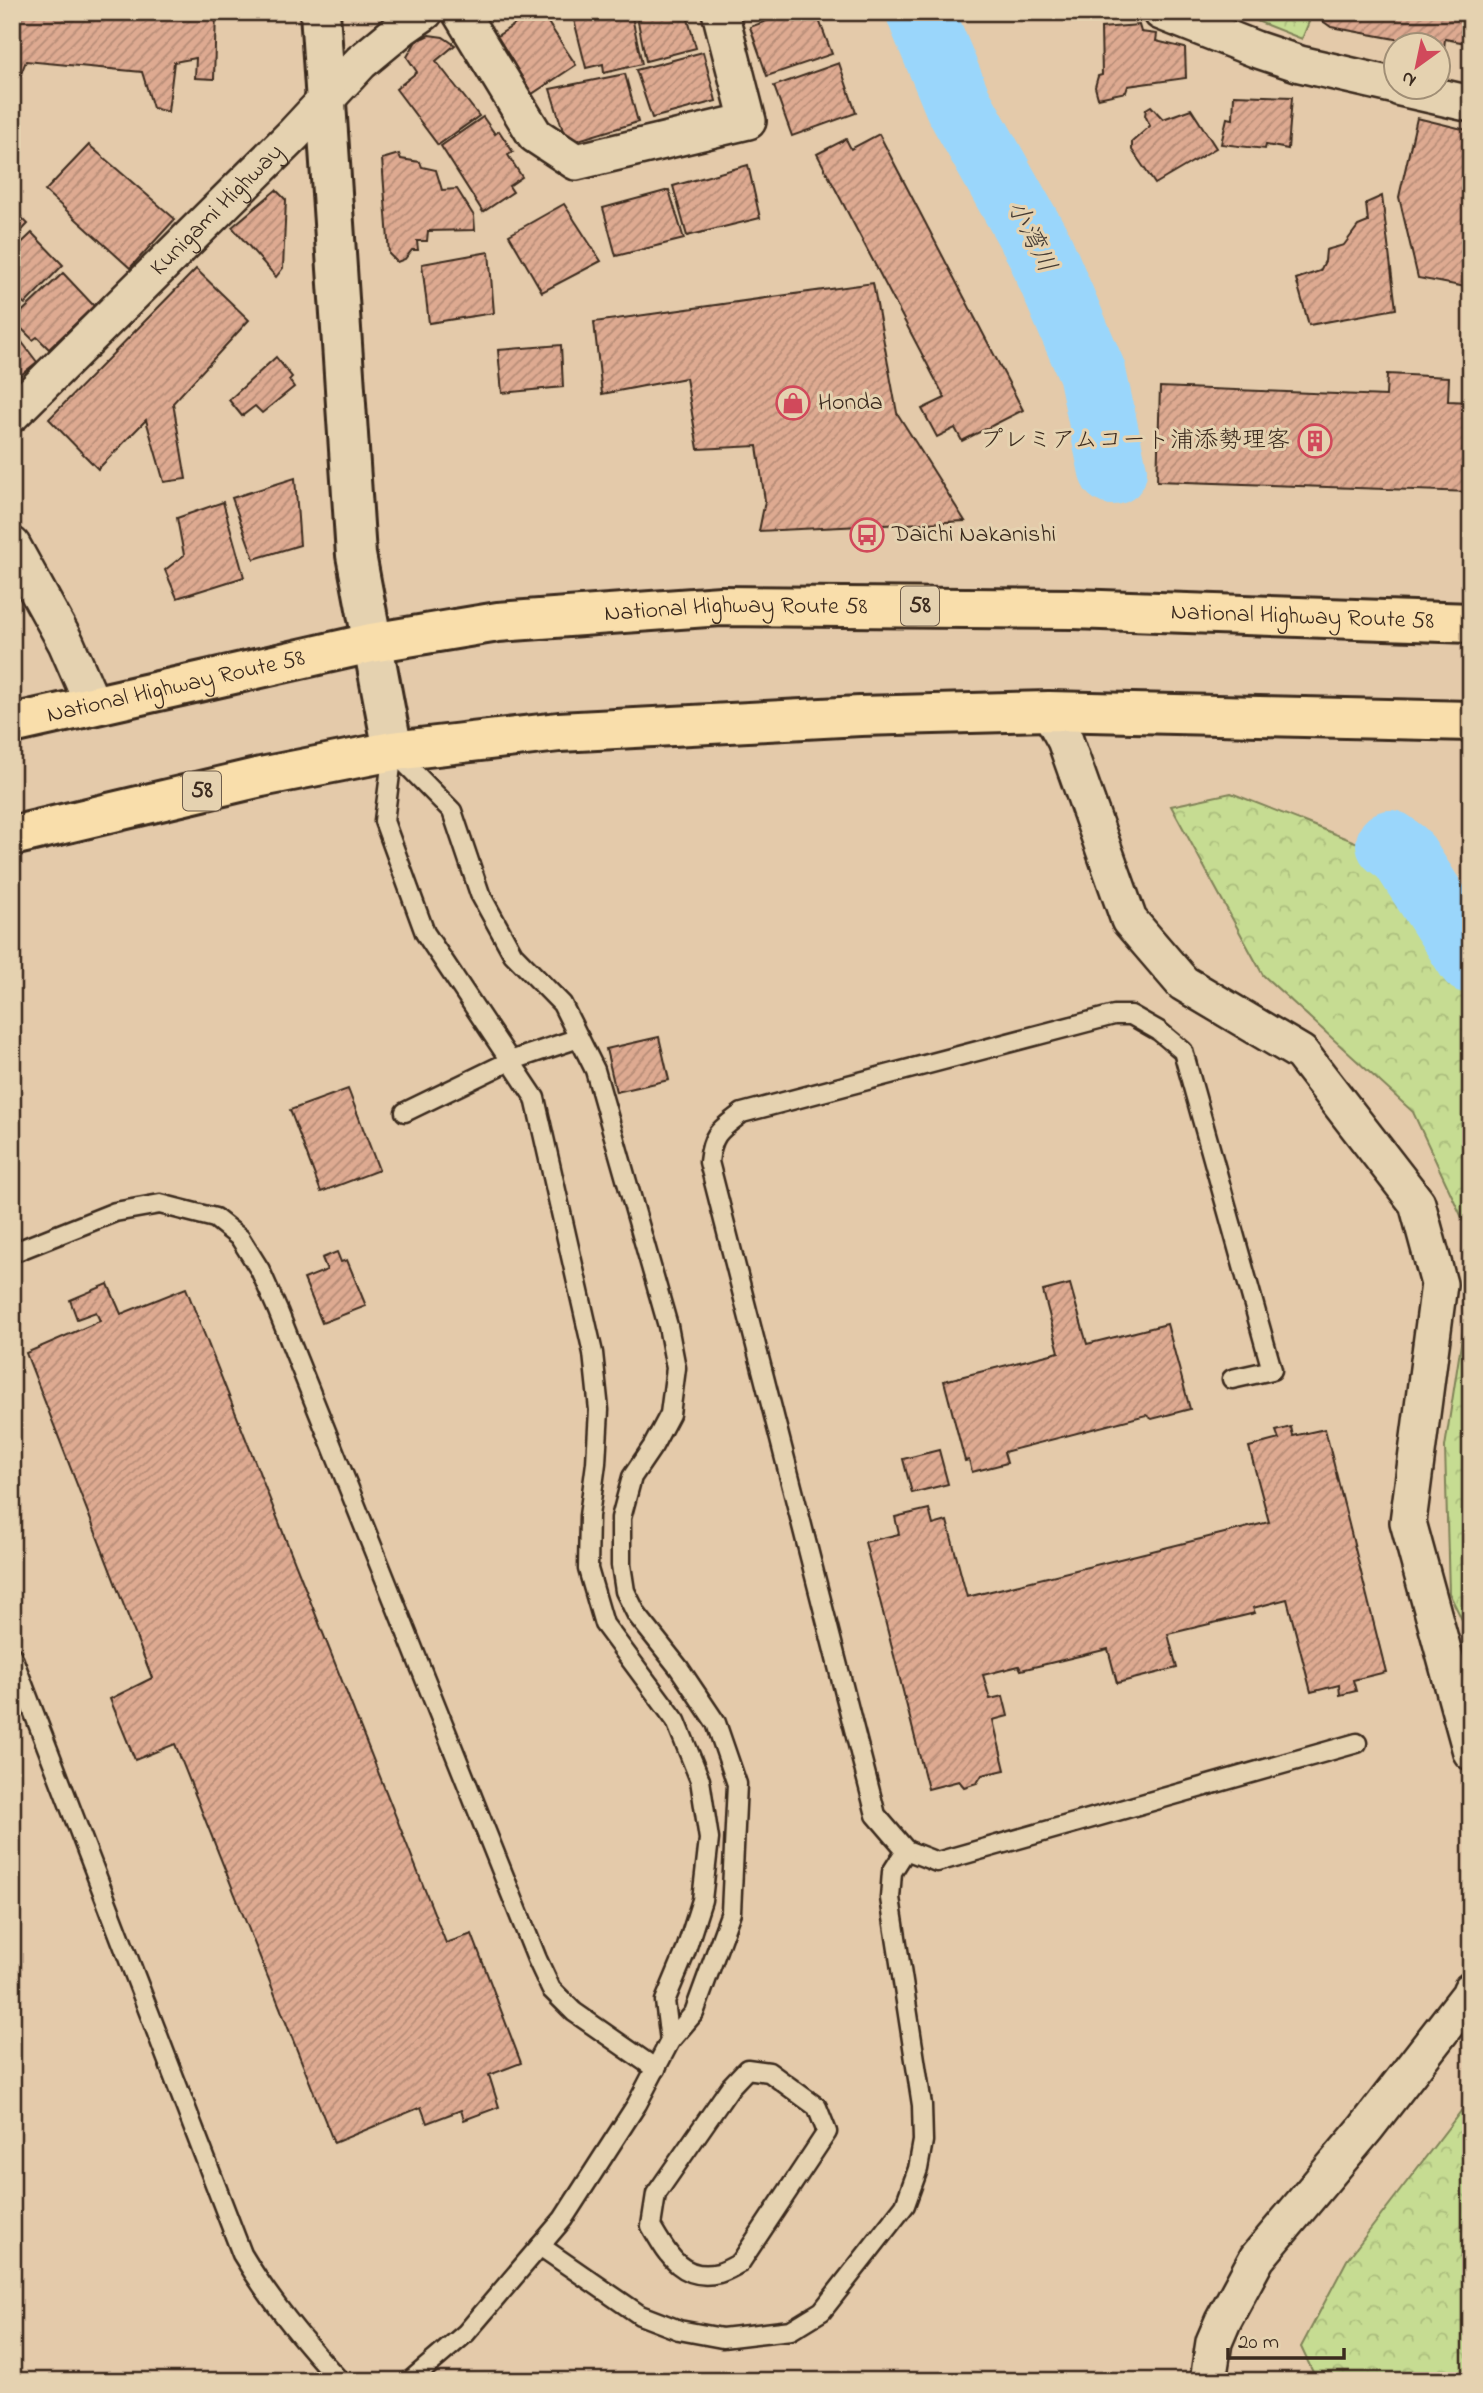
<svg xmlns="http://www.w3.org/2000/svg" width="1483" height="2393" viewBox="0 0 1483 2393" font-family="'Indie Flower','Klee One',sans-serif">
<defs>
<pattern id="forest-crowns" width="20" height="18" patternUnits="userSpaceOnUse" patternTransform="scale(1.75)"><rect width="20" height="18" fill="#c6dc92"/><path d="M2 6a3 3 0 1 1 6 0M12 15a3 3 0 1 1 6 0" fill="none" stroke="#abbd7d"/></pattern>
<pattern id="building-hatch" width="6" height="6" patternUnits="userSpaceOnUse" patternTransform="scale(1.75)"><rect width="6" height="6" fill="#deaa91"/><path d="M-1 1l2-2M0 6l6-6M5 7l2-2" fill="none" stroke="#b58b76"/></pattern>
</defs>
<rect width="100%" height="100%" fill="#e4caaa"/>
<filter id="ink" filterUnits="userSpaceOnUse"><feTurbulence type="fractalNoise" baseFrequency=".0143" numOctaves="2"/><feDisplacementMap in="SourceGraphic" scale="14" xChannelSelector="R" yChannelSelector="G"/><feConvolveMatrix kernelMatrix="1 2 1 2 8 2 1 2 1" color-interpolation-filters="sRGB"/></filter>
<g filter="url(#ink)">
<g fill="url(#forest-crowns)" stroke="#808358" stroke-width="2">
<path d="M1234,12H1294L1309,22L1302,39Z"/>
<path d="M1231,793L1386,854L1471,932V1237L1413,1112L1263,975L1171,806Z"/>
<path d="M1471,1279V1638L1449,1593L1445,1447Z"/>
<path d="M1471,2098V2366L1455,2381H1317L1301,2347L1347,2260Z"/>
</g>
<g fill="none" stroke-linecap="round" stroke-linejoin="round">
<g stroke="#9ad6fb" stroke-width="68">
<path d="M920,12L958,104L1039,248L1092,372L1113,471"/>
<path d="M1390,844L1403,854L1471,960"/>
</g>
</g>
<g fill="url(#building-hatch)" stroke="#3b2a1e" stroke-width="2">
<path d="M12,12H216L214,79L195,78L196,58L174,62L168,112L153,108L142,72L26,61L18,81L12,79Z"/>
<path d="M534,12H541L576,65L532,94L497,36Z"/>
<path d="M572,12H631L642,64L604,73L603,64L586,68Z"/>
<path d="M636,12H686L696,48L646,61Z"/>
<path d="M791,12H816L832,54L767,76L750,27Z"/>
<path d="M1310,12H1471V44L1445,39L1444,48L1331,27Z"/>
<path d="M1139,25L1141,32L1157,34L1156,41L1185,48L1186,78L1128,86L1126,92L1098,98L1095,87L1098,76L1102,75L1101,28Z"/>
<path d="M429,35L443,37L455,45L436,61L479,116L438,145L396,89L417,72L407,57L416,41Z"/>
<path d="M703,52L716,101L652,118L636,70Z"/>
<path d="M839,63L856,113L792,136L774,86Z"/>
<path d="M625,74L638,122L575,141L564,134L550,89Z"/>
<path d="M1234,95L1292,97L1288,149L1266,145L1265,149L1221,144L1227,118L1233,119Z"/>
<path d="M1151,106L1163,119L1191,109L1216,148L1155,184L1132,150V142L1150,126L1145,115L1146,109Z"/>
<path d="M483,117L495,134L499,131L513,152L508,155L522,177L509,186L513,192L483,212L441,146Z"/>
<path d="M1417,118L1471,131V288L1418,278L1399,197Z"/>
<path d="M879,134L1023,410L962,441L955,428L937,437L922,409L945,398L817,154L846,139L851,149Z"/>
<path d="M89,145L175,219L130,268L45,191Z"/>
<path d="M399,154L401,159L420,162L422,167L436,170L442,190L457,189L474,216L475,230L428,231L427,241H417L418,250H412L405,259L397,262L389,254L382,159Z"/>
<path d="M748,165L760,218L687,236L673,186Z"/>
<path d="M276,190L286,200L283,268L276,277L232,227Z"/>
<path d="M669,190L684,239L616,256L603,208Z"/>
<path d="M1382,196L1396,309L1309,325L1296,279L1320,271L1325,261L1326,250L1344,245L1358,226L1368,222L1366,203Z"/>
<path d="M564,204L601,261L542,292L509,235Z"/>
<path d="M12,208L28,224L12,241Z"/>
<path d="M32,233L63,265L25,304L19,299L12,304V252Z"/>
<path d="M489,252L494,313L429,323L422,264Z"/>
<path d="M196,269L249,320L173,403L186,479L164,482L146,420L98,469L49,419Z"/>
<path d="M63,273L94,306L49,349L37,337L33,340L13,320Z"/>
<path d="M873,283L897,413L965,521L759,531L765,501L757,446L698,449L686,378L602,394L594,322Z"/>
<path d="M12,329L37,362L12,382Z"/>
<path d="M561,345L563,387L502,393L498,350Z"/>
<path d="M276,357L292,377L289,380L294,387L262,413L255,406L242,416L229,400Z"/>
<path d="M1387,374L1449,377L1448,401L1471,402V492L1157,481L1160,387L1386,396Z"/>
<path d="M295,478L300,545L254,559L232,498Z"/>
<path d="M223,502L244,577L177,598L165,570L184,555L177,518Z"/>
<path d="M659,1037L669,1080L616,1092L606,1049Z"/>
<path d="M348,1089L379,1170L321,1192L290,1110Z"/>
<path d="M337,1252L341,1262L347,1260L366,1306L322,1323L304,1279L327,1270L322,1258Z"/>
<path d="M108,1284L121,1314L186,1288L446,1943L472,1934L521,2063L489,2075L499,2107L464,2120L461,2110L427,2123L421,2107L334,2143L175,1744L135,1760L110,1699L152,1678L26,1353L100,1321L96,1312L77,1319L70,1300Z"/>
<path d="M1070,1284L1087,1344L1167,1324L1190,1409L1152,1419L1146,1415L1004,1452L1007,1463L972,1472L969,1460L965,1461L944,1381L1059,1352L1043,1291Z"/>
<path d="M1291,1427L1293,1436L1325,1429L1386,1672L1353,1680L1356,1691L1340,1695L1339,1685L1311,1692L1287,1599L1253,1608L1255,1613L1168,1634L1177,1668L1117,1683L1108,1649L1021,1670L1019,1666L983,1675L990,1699L1003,1696L1008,1716L993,1720L1005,1770L982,1775L977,1783L964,1787L959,1781L928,1789L865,1542L899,1534L895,1517L929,1509L933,1525L947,1521L967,1597L1269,1522L1249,1447L1279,1439L1276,1431Z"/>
<path d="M939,1450L948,1484L912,1493L903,1459Z"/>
</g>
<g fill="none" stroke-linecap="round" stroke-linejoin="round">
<defs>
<g id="lane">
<path d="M393,751L384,821L425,933L535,1098L593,1353L599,1410L596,1463L589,1516L588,1569L604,1624L676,1721L700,1780L709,1839L702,1900L685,1953L665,2001L670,2041"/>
<path d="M395,753L452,811L480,894L513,954L562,1004L595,1070L668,1326L676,1368L670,1414L653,1446L632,1477L621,1518V1565L625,1591L637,1615L679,1668L716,1723L737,1784L731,1912L694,2013L670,2041L637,2104L563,2219L466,2333L410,2381"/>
<path d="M405,1112L510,1061L579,1038"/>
<path d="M12,1253L115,1212L160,1204L215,1218L240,1238L260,1270L278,1311L537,1959L551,1989L574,2012L656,2069"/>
<path d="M1232,1379L1272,1370L1183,1051L1159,1031L1131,1015H1114L742,1113C720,1130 712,1133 709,1162L876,1815L906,1850L937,1862L1357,1743"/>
<path d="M12,1656L242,2254C270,2301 303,2341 340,2381"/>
<path d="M747,2069L769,2072L817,2107L827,2132L740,2263C734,2266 726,2271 719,2273C681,2282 667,2253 651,2226L656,2194L731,2086Z"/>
<path d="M540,2246L640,2315L679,2330L722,2338L791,2330L822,2311L905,2205L918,2169L923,2141L922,2105L890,1898L892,1872L906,1850"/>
</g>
<g id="street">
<path d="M460,12L535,135L576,162L748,121L720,12"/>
<path d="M1161,12L1255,49L1300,64L1396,86"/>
<path d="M1400,88L1471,104"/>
<path id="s1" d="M12,414L294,134L361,62L402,28L425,12"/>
<path d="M12,545L66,643L93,705"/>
<path d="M1049,711L1065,740L1129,920L1183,983L1301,1053L1417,1203L1439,1284L1408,1522L1471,1752"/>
<path d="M1208,2381L1214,2342L1223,2321L1257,2258L1366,2128L1469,1995L1471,1990"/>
</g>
<path id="secondary" d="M320,12L356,555L393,751"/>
<g id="highway">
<path id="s2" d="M12,724L371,643L498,622L721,606L1073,609L1471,623"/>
<path d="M12,836L261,777L393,751L559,732L860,716L1049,711L1471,721"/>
</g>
</defs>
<use href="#lane" stroke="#3b2a1e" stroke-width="23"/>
<use href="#street" stroke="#3b2a1e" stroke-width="40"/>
<use href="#secondary" stroke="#3b2a1e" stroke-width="44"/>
<use href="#highway" stroke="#3b2a1e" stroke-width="44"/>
<use href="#lane" stroke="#e5d2b0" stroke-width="18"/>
<use href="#street" stroke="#e5d2b0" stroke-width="35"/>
<use href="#secondary" stroke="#e5d2b0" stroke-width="38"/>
<use href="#highway" stroke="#f9deab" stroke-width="38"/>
</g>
</g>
<defs>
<symbol id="shop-ring" viewBox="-11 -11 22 22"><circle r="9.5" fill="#e5d2b0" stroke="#d1495b" stroke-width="1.5"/><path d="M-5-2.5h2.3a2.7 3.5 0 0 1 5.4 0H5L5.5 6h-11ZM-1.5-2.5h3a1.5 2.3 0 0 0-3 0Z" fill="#d1495b"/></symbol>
<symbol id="building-ring" viewBox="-11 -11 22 22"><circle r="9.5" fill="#e5d2b0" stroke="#d1495b" stroke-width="1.5"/><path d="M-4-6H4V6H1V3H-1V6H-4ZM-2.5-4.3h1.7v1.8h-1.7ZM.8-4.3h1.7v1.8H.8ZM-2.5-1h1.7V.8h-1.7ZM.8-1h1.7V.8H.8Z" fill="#d1495b"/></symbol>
<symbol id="bus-ring" viewBox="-11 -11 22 22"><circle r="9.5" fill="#e5d2b0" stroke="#d1495b" stroke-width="1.5"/><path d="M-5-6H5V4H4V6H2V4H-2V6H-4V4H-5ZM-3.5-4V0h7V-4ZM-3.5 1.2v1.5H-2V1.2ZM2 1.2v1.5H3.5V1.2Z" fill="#d1495b"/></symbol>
</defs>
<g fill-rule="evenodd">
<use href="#shop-ring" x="774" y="384" width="38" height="38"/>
<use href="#building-ring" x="1296" y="422" width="38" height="38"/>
<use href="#bus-ring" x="848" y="516" width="38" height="38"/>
</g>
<g text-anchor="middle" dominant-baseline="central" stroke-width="6" stroke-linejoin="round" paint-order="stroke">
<g fill="#e5d2b0" stroke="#6e5c4a" stroke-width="2">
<rect x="901" y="586.5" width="38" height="39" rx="5"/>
<rect x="183" y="771.5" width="38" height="39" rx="5"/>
</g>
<g font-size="23" font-weight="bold" fill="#3b2a1e">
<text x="920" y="606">58</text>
<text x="202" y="791">58</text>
</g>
<g font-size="24" fill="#3b2a1e" stroke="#e5d2b0">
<text stroke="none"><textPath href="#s1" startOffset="289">Kunigami Highway</textPath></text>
<text stroke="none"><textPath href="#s2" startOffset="735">National Highway Route 58</textPath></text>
<text stroke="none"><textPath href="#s2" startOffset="1302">National Highway Route 58</textPath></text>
<text stroke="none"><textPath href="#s2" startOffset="168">National Highway Route 58</textPath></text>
</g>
<g font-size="24" fill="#3b2a1e" stroke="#e5d2b0" text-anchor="start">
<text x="818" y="403">Honda</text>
<text x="1290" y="441" text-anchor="end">プレミアムコート浦添勢理客</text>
<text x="892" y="535">Daichi Nakanishi</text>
</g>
<g font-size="26" font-style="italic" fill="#443b34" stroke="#e5d2b0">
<text transform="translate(1030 237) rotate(63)">小湾川</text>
</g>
</g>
<rect width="1483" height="2393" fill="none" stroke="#e5d2b0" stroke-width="42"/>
<rect x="21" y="21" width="1441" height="2351" fill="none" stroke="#3b2a1e" stroke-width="2.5" filter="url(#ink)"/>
<g transform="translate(1417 66) rotate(213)"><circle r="33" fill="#e5d2b0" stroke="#a18f76" stroke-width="2"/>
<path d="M0-5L12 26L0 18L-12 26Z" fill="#d1495b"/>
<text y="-10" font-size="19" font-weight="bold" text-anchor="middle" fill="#3b2a1e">N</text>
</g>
<path d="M1228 2348v10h116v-10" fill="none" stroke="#3b2a1e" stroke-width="3.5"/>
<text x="1238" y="2348" font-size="21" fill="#3b2a1e" stroke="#e5d2b0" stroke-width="5" paint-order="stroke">20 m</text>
</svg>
